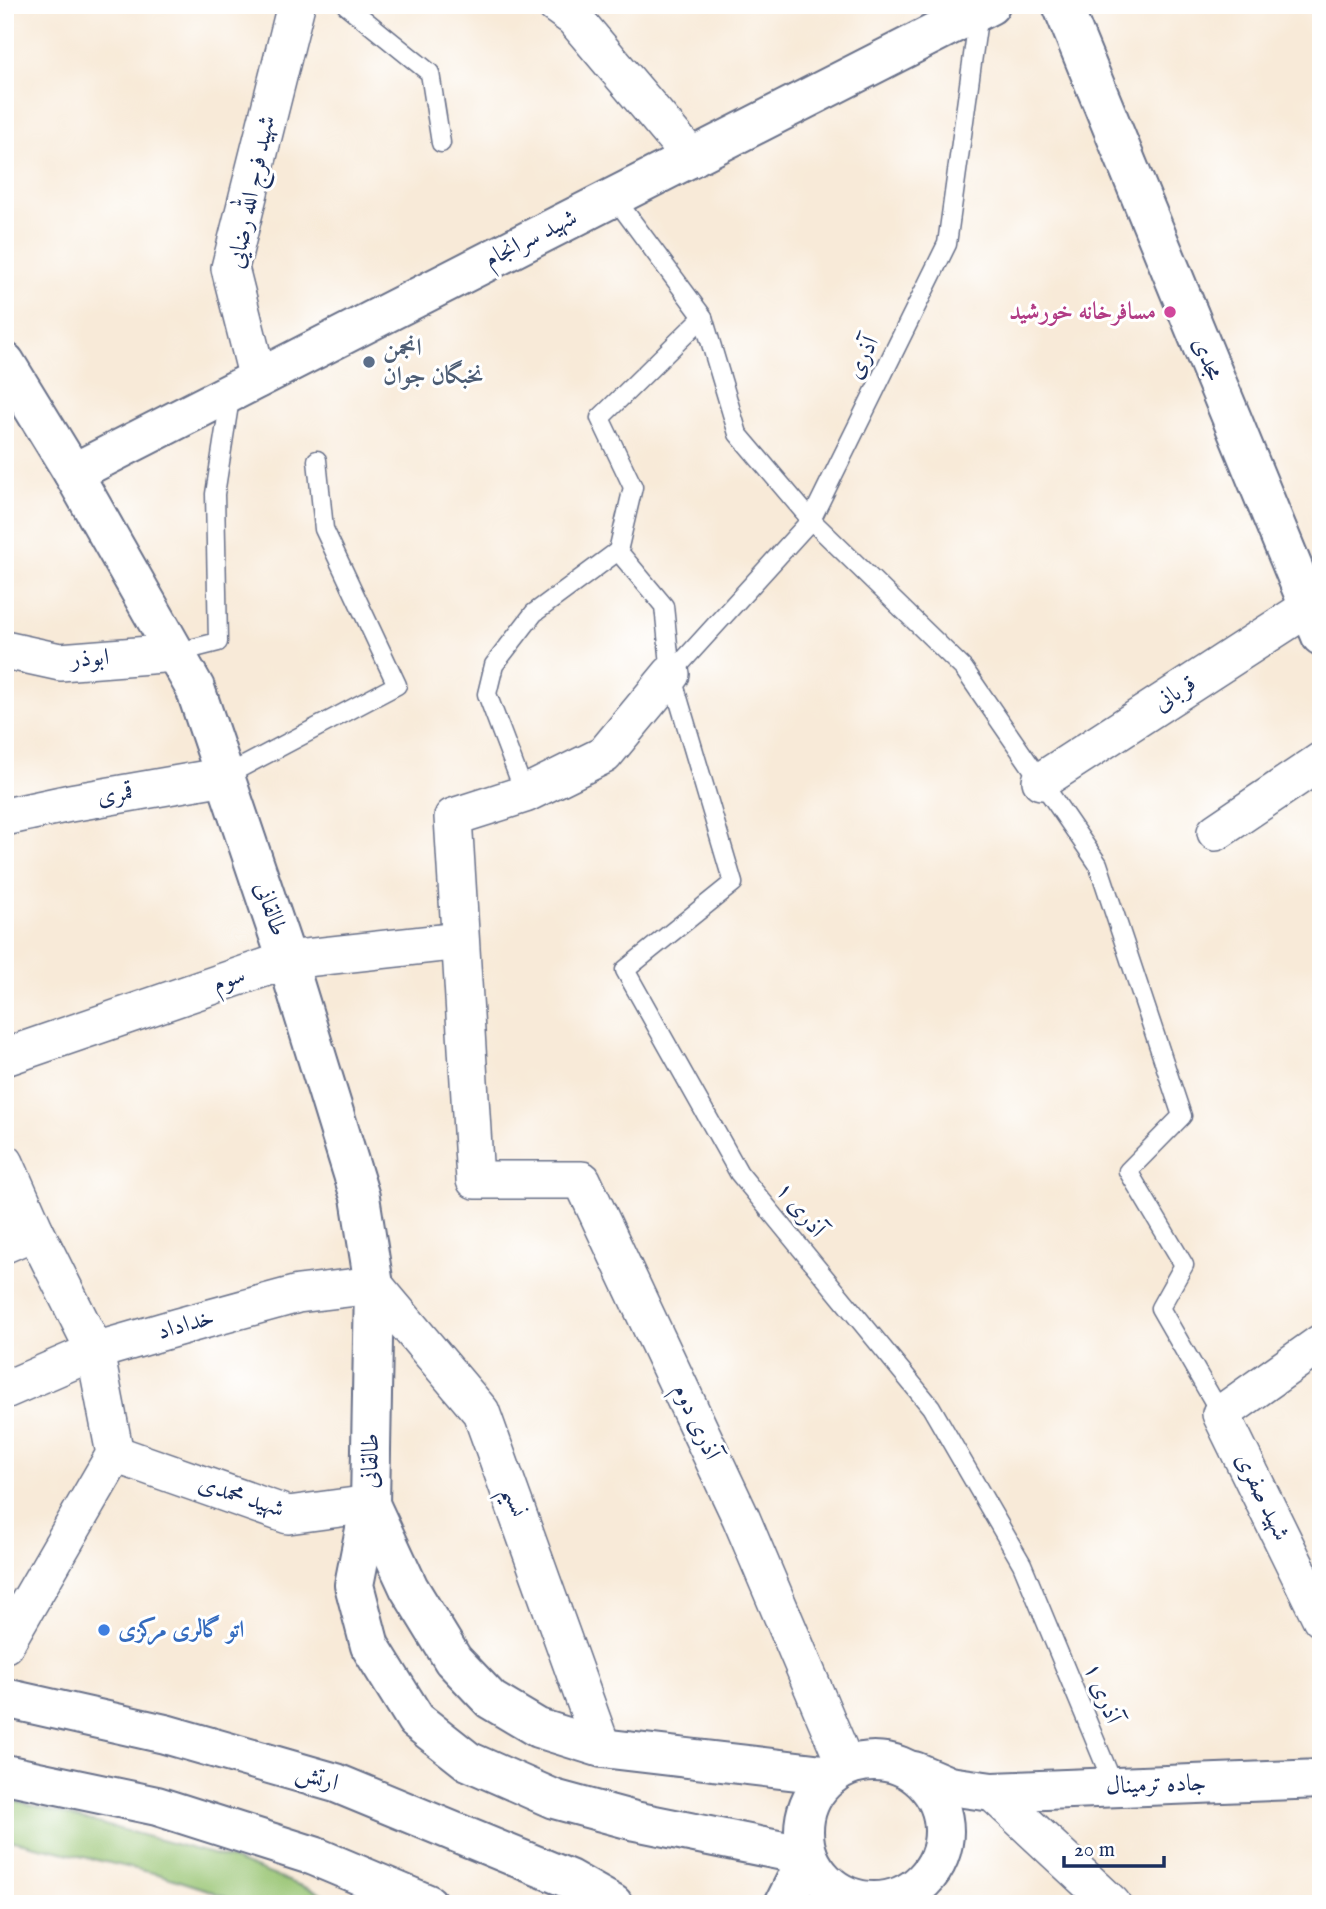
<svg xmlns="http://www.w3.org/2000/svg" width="1326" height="1909" viewBox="0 0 1326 1909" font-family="'IM FELL English',Amiri,serif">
<rect width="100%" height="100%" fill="#fff"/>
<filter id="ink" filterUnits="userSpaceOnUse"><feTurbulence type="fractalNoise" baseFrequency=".0143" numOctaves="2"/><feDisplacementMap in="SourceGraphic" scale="14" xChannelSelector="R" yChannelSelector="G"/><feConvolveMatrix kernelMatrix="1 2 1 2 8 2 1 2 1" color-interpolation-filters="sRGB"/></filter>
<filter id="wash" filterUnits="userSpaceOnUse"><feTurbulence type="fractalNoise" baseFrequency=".00686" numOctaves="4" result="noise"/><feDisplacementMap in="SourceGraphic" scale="28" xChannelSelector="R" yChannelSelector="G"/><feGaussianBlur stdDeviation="1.57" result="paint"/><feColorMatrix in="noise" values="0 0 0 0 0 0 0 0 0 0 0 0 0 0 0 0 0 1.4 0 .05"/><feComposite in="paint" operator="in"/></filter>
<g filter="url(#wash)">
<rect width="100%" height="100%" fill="#f8ead8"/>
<path fill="#99c573" stroke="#5a7a68" stroke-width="2" d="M5,1798L234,1860L348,1904H243L208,1890L158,1874L5,1839Z"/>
</g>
<g filter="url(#ink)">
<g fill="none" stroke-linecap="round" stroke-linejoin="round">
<defs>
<g id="service">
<path d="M346,5L430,73L441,143"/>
<path d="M614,197L703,317L738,434L811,520L964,669L1098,864L1182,1116L1128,1171L1184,1265L1160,1308L1221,1414"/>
<path d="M703,317L600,418L633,487L618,551L664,606L671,674L733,883L625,970L739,1173L931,1407L1022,1564L1114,1786"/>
<path d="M175,653L218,642L215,494L231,392"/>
<path d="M671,674L811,520L947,244L979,12"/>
<path d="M225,776L397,685L324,529L317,460"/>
<path d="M525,794L487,694L494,665L534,613L618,551"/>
</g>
<g id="minor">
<path d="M556,5L574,18L692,158"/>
<path d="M258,379L230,268L296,5"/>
<path d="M5,650L60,662L175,653"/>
<path d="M671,674L604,755L525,794L453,817L475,1180H582L741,1518L846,1766"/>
<path d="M1041,781L1309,607"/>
<path d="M5,817L70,803L225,776"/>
<path d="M1216,832L1321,761"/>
<path d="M5,1057L287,960L460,941"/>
<path d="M5,1163L35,1231L95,1351L115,1454L5,1644"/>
<path d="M5,1244L35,1231"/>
<path d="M1321,1343L1221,1414L1321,1618"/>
<path d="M5,1390L95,1351L178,1327L298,1294L374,1285L481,1412L602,1748"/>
<path d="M115,1454L288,1515L370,1504"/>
<path d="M992,1792L1112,1904"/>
</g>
<g id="tertiary">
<path d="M1062,5L1321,636"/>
<path d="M5,362L73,473L195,688L287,960L360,1197L374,1285L370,1504L354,1585L370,1646L416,1720L468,1761L554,1799L635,1821L808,1856"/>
<path d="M370,1504L409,1588L453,1660L491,1700L538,1728L602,1748L832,1775"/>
</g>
<g id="secondary">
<path d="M73,473L990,5"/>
<path d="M5,1698L165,1734L336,1783L569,1879L613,1904"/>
<circle cx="874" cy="1831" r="70"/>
<path d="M914,1771L949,1786L992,1792L1321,1779"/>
<path d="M5,1774L157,1806L314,1856L428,1904"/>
<path d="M784,1904L808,1856"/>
</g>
</defs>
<use href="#service" stroke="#687089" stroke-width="21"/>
<use href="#minor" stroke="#687089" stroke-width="40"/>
<use href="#tertiary" stroke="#687089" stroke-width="42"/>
<use href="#secondary" stroke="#687089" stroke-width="42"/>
<use href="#service" stroke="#fff" stroke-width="18"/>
<use href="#minor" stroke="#fff" stroke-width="37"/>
<use href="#tertiary" stroke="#fff" stroke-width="38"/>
<use href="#secondary" stroke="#fff" stroke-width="38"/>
</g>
</g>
<circle fill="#d1479c" stroke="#fff" stroke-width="2.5" cx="1170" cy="312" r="7"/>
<circle fill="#5c6f8a" stroke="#fff" stroke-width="2.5" cx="369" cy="362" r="7"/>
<circle fill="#3f7fe0" stroke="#fff" stroke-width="2.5" cx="104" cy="1630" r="7"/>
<g text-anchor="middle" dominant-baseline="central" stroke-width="6" stroke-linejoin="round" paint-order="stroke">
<g font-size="24" fill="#1b2f5e" stroke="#fff">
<text transform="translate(252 192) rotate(-78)">شهید فرج الله رضایی</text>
<text transform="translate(531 239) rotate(-27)">شهید سرانجام</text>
<text transform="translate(863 358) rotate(-64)">آذری</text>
<text transform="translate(1207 359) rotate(68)">مجدی</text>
<text transform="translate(90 659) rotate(-4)">ابوذر</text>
<text transform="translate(1175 694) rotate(-33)">قربانی</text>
<text transform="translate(115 795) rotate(-10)">قمری</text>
<text transform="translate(270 909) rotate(71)">طالقانی</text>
<text transform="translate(229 980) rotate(-19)">سوم</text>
<text transform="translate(800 1210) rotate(51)">آذری ۱</text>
<text transform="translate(186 1325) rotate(-16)">خداداد</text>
<text transform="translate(696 1422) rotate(65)">آذری دوم</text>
<text transform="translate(371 1461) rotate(-89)">طالقانی</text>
<text transform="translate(241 1497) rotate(18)">شهید محمدی</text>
<text transform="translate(1262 1497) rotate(64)">شهید صفری</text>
<text transform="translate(514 1502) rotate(70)">نسیم</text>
<text transform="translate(1102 1693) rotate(68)">آذری ۱</text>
<text transform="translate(317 1778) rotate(17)">ارتش</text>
<text transform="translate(1156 1785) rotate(-2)">جاده ترمینال</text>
</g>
<g font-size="24" font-weight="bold" fill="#b23c85" stroke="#fff" text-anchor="end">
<text x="1156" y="312">مسافرخانه خورشید</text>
</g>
<g font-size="24" font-weight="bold" fill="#4e5e75" stroke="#fff" text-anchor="start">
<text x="383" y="348">انجمن<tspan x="383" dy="28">نخبگان جوان</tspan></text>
</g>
<g font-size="24" font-weight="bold" fill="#366cbe" stroke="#fff" text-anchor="start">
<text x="118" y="1630">اتو گالری مرکزی</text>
</g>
</g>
<rect width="1326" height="1909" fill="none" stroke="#fff" stroke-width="28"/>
<path d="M1064 1856v10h100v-10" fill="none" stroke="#1b2f5e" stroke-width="3.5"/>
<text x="1074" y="1856" font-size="21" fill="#1b2f5e" stroke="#ffffff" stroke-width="5" paint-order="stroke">20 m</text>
</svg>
